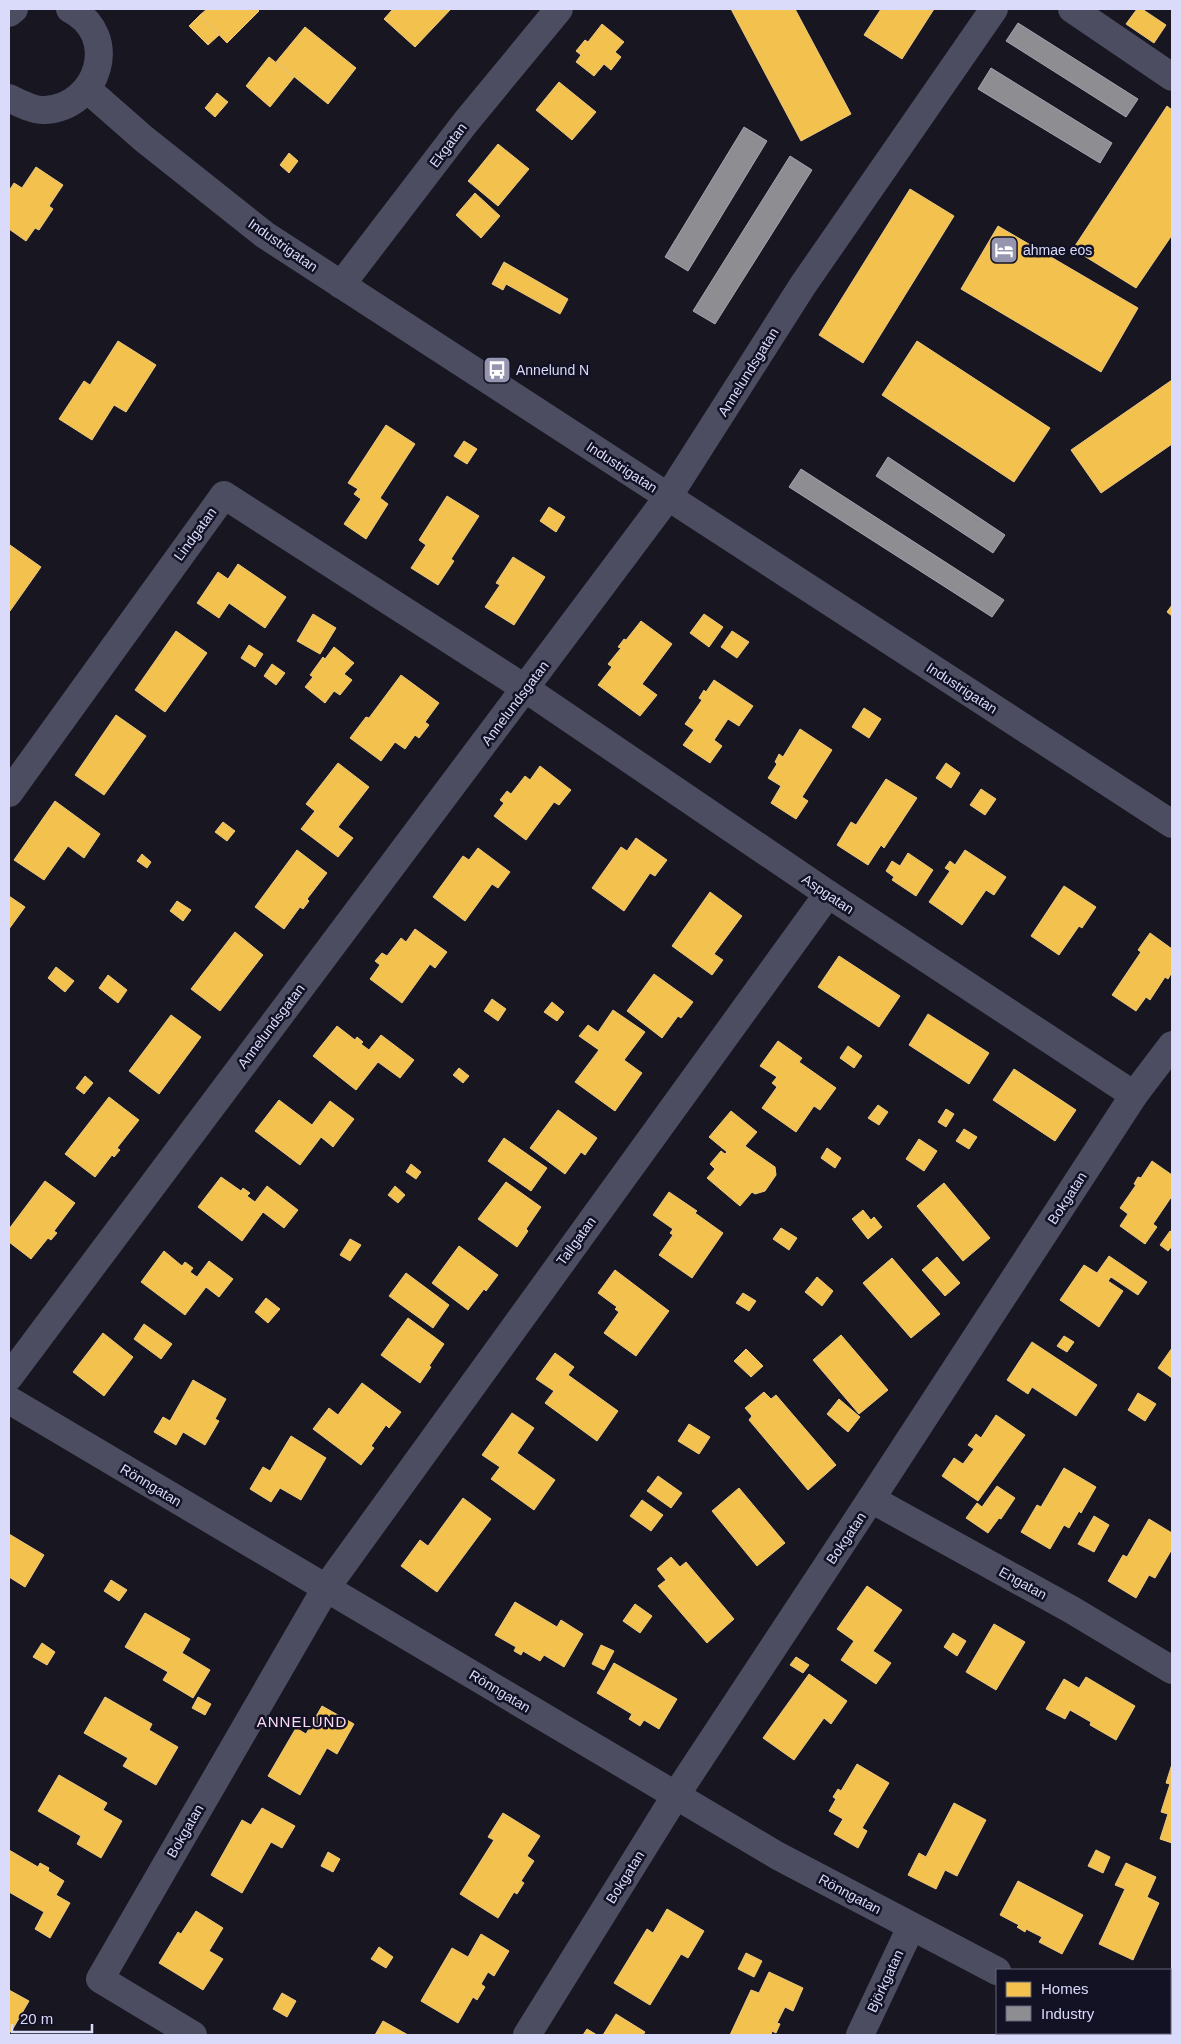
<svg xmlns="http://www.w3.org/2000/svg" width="1181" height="2044" viewBox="0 0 1181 2044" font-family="Arial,sans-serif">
<rect width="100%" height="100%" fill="#171621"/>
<g fill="#f2c14e" stroke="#ebc882">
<path d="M207,9H257L259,11L227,43L200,15Z"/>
<path d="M393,9H451L415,47L384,19Z"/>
<path d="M731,9H795L851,114L801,141Z"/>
<path d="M881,9H934L902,59L864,35Z"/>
<path d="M1137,9H1142L1166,25L1154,43L1126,24Z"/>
<path d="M200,15L219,35L208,45L189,26Z"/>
<path d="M602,24L624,42L615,52L621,57L611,70L604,64L594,76L576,62L581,55L576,51L585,40L588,42Z"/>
<path d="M305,27L356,68L328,104L276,62Z"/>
<path d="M269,57L294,77L270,107L246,86Z"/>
<path d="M559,82L596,112L572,140L536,110Z"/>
<path d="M217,93L228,102L215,117L205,108Z"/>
<path d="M1167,106L1172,110V235L1136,288L1073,249Z"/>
<path d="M498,144L529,169L498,206L468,181Z"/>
<path d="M289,153L298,161L289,173L280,165Z"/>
<path d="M36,167L63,185L49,206L53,209L39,230L35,228L26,241L9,229V191L14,183L22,188Z"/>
<path d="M910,189L954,216L863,363L819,335Z"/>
<path d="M475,193L500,216L481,238L456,215Z"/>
<path d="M998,226L1138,308L1101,372L961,289Z"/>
<path d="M504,262L568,299L560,314L506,284L503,290L492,284Z"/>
<path d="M118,341L156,365L126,412L114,405L92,440L59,419L84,381L90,385Z"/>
<path d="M917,341L1050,428L1014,482L882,395Z"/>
<path d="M1172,380V444L1101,493L1071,450Z"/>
<path d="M386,425L415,444L380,498L388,504L366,539L344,524L361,499L354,494L358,489L348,483Z"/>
<path d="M464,441L477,449L467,464L454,456Z"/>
<path d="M447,496L479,516L451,559L454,561L438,585L411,568L426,545L419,540Z"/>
<path d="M549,507L565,517L556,532L540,521Z"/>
<path d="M10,545L41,567L10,611H9Z"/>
<path d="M513,557L545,577L514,625L485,607L500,585L496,583Z"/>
<path d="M238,564L286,597L265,628L229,603L219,618L197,603L218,572L228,579Z"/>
<path d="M1172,605V616L1167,612Z"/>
<path d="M313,614L336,628L320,654L297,641Z"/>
<path d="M704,614L723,627L709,647L690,633Z"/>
<path d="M641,621L672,644L642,684L657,695L640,716L598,685L612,667L608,664L621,648L618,647L624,639L626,640Z"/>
<path d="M176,631L207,653L165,712L135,690Z"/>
<path d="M732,631L749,642L737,658L721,647Z"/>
<path d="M249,645L263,654L255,667L241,658Z"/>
<path d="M334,647L354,663L344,674L352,680L340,695L334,691L325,703L305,687L313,677L310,675L323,657L325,659Z"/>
<path d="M272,664L285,673L276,685L264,676Z"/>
<path d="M401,675L439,703L425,722L429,725L419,738L415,735L405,749L395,742L381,761L350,738L366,717L369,718Z"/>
<path d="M714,680L753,706L739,726L728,719L714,740L722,746L710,763L683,745L694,730L685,724L702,700L699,698L704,690L706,692Z"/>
<path d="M864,708L881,719L869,738L852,727Z"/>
<path d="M116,715L146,736L104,795L75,775Z"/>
<path d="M800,729L832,750L802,797L808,801L796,819L771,803L781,786L768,778L777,764L775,762L779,754L783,757Z"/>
<path d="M338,763L369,787L338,827L353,838L338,857L301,829L315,811L306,804Z"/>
<path d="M946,763L960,773L951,788L936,778Z"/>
<path d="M540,766L571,790L559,805L554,802L526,840L494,816L504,803L500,800L507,791L511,794L525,776L530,780Z"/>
<path d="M886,779L917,798L884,848L881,845L868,865L837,845L851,822L856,825Z"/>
<path d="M981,789L996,799L985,815L970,805Z"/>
<path d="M55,801L100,834L84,858L68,846L44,880L14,860Z"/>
<path d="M223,822L235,831L227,841L215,832Z"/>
<path d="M636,838L667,860L655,876L650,873L624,911L592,888L621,847L627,851Z"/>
<path d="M478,848L510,872L498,888L492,884L465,921L433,897L463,856L469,860Z"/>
<path d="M297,850L327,873L307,899L309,901L303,909L300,907L284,929L255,907Z"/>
<path d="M965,850L1006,877L994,895L986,890L962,925L929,902L950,871L945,868L950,861L955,865Z"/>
<path d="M908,853L933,870L916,896L892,880L894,877L886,871L892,861L900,866Z"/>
<path d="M142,854L151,862L147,868L137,861Z"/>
<path d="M1064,886L1096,907L1082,928L1079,926L1059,955L1031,936Z"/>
<path d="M710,892L742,916L714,954L723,960L712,975L672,946Z"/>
<path d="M9,896L25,907L9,929Z"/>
<path d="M177,901L191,910L183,921L170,911Z"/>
<path d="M415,929L447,952L435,968L430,964L402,1003L370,979L380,965L375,961L382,953L387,956L401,938L406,942Z"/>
<path d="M235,932L263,955L220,1011L191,989Z"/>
<path d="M1150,933L1172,949V972L1168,979L1165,977L1150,1000L1146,997L1136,1011L1112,995L1141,952L1138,950Z"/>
<path d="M839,956L900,996L879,1027L818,987Z"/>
<path d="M56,967L74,981L65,992L48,978Z"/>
<path d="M654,974L693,1002L681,1018L678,1016L662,1038L627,1011Z"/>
<path d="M108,975L127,990L118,1003L99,988Z"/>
<path d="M492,999L506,1009L498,1021L484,1011Z"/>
<path d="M552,1002L564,1012L557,1021L544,1012Z"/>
<path d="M613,1010L645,1032L624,1060L642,1073L615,1111L575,1082L599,1050L579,1036L588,1025L598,1032Z"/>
<path d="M928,1014L989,1053L969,1084L909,1045Z"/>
<path d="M171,1015L201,1037L159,1094L129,1071Z"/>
<path d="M337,1026L355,1040L357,1037L363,1042L361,1044L369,1050L381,1035L414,1060L400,1078L378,1062L356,1090L313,1056Z"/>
<path d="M778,1041L802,1058L799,1062L836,1088L820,1110L814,1106L796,1132L762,1108L777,1087L772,1083L777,1077L760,1066Z"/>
<path d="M848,1046L862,1056L854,1068L840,1058Z"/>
<path d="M459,1068L469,1076L463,1083L453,1075Z"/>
<path d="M1014,1069L1076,1110L1055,1141L993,1100Z"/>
<path d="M85,1076L93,1083L84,1094L76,1088Z"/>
<path d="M109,1097L139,1120L117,1148L120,1150L114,1157L112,1155L95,1177L65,1154Z"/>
<path d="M279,1100L312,1125L330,1101L354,1119L333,1147L321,1137L300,1165L255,1131Z"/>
<path d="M878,1105L888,1112L879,1125L868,1118Z"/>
<path d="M946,1109L954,1114L946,1127L938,1122Z"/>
<path d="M558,1110L597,1138L585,1155L581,1152L565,1174L530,1148Z"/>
<path d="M731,1111L757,1132L745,1146L775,1167L776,1175L765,1191L755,1194L752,1192L740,1206L707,1178L715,1169L710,1164L721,1151L725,1154L727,1152L709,1137Z"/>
<path d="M964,1129L977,1137L969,1149L956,1141Z"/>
<path d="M504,1138L547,1168L531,1191L488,1161Z"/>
<path d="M919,1139L937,1151L924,1171L906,1159Z"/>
<path d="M827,1148L841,1158L835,1168L821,1158Z"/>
<path d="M1152,1161L1172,1175V1196L1153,1224L1157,1227L1145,1244L1120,1226L1128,1214L1120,1208L1136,1185L1134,1184L1138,1177L1141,1178Z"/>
<path d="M411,1164L421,1172L416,1179L406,1172Z"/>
<path d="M221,1177L241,1191L243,1188L250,1193L247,1196L255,1202L267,1186L298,1210L284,1228L263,1212L242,1241L198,1207Z"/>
<path d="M45,1181L75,1203L54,1231L57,1233L51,1240L48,1238L31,1259L9,1242V1229Z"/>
<path d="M506,1182L541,1207L526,1229L528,1231L517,1247L478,1219Z"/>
<path d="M944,1183L990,1238L963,1261L917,1206Z"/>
<path d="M395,1186L405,1195L398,1203L388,1195Z"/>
<path d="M669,1192L697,1211L695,1213L723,1233L692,1278L659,1255L673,1235L670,1233L673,1229L653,1215Z"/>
<path d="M863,1210L871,1220L874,1217L882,1227L868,1239L852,1219Z"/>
<path d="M781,1228L797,1238L789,1250L773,1239Z"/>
<path d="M1170,1231L1172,1232V1246L1168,1251L1160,1245Z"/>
<path d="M350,1239L361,1245L350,1261L340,1255Z"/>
<path d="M459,1246L498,1275L486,1291L484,1289L468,1310L432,1283Z"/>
<path d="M164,1251L182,1266L185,1262L193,1268L190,1272L197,1277L209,1261L233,1279L219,1297L206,1287L185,1315L141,1282Z"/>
<path d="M1109,1256L1147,1282L1138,1295L1111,1277L1108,1281L1123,1291L1099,1327L1060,1300L1084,1265L1097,1273Z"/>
<path d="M937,1257L960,1283L945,1296L922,1270Z"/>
<path d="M892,1258L940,1314L911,1338L863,1283Z"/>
<path d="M615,1270L669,1311L636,1356L604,1333L619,1312L615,1309L617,1307L598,1293Z"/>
<path d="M406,1273L449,1305L433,1328L389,1296Z"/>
<path d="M817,1277L833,1291L822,1306L805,1292Z"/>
<path d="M743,1293L756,1301L749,1311L736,1303Z"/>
<path d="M266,1298L280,1309L268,1323L255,1312Z"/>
<path d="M408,1318L444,1344L429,1366L431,1367L420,1383L381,1355Z"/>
<path d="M144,1324L172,1344L161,1359L134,1339Z"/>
<path d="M103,1333L133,1357L104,1396L73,1372Z"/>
<path d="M841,1335L888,1390L859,1414L813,1360Z"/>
<path d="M1064,1336L1074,1342L1067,1352L1057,1346Z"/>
<path d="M1032,1342L1097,1385L1076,1416L1032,1387L1028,1394L1007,1380Z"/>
<path d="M1172,1348V1378L1158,1368Z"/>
<path d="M746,1349L763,1366L751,1377L734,1361Z"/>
<path d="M555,1353L574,1367L568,1375L618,1411L597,1441L545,1403L554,1391L536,1379Z"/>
<path d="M193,1380L226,1399L215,1419L219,1421L205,1445L183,1432L176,1445L154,1432L163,1417L170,1421Z"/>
<path d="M362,1383L401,1412L389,1428L386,1425L371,1446L374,1448L361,1465L313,1429L329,1408L338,1415Z"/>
<path d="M764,1392L771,1399L776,1395L836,1465L808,1490L749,1420L752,1416L745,1408Z"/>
<path d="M1138,1393L1156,1404L1145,1421L1128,1410Z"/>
<path d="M839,1399L860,1417L848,1432L827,1414Z"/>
<path d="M512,1413L534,1428L517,1453L555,1480L534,1510L491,1479L500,1467L482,1455Z"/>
<path d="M996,1415L1025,1435L978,1501L942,1476L954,1458L963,1464L974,1449L968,1445L976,1434L981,1438Z"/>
<path d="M689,1424L710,1437L699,1454L678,1441Z"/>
<path d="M291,1436L326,1458L301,1500L280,1488L271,1502L250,1489L263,1467L270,1471Z"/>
<path d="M1064,1468L1096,1487L1081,1513L1079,1511L1069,1528L1064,1525L1050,1549L1021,1532L1037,1505L1041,1507Z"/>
<path d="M658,1476L682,1493L671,1508L647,1491Z"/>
<path d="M997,1486L1015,1498L1001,1519L999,1518L988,1533L966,1518L977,1503L982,1507Z"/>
<path d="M739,1488L785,1543L757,1566L712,1511Z"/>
<path d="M463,1498L491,1519L437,1592L401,1566L420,1540L428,1546Z"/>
<path d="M642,1500L663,1515L651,1531L630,1516Z"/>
<path d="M1094,1516L1109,1525L1094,1552L1078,1544Z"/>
<path d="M1149,1519L1172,1533V1549L1155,1578L1149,1575L1136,1598L1108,1581L1123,1555L1127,1557Z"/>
<path d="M9,1534L44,1555L25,1587L9,1577Z"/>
<path d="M671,1557L680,1567L686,1562L734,1619L707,1643L658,1586L666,1580L657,1569Z"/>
<path d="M111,1580L127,1590L119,1601L104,1591Z"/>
<path d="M867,1586L902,1610L873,1651L891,1663L876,1684L841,1660L854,1641L837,1629Z"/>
<path d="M515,1602L557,1627L561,1620L583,1634L564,1667L544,1655L540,1661L523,1651L521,1655L514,1651L516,1647L495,1635Z"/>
<path d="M635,1604L652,1616L640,1633L623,1621Z"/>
<path d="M145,1613L190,1639L182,1653L210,1670L193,1698L163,1680L168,1672L125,1647Z"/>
<path d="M994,1624L1025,1642L996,1690L966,1672Z"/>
<path d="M953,1633L966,1641L957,1656L944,1647Z"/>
<path d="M42,1643L55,1652L47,1665L33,1657Z"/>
<path d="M601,1645L614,1651L604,1670L592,1664Z"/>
<path d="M796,1657L809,1665L803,1673L790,1665Z"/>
<path d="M614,1663L677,1699L659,1729L644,1720L640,1726L629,1719L632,1714L597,1693Z"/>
<path d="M809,1674L847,1701L831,1724L824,1718L794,1760L763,1738Z"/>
<path d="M1086,1677L1135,1706L1116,1740L1090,1725L1091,1722L1070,1710L1065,1719L1046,1709L1064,1679L1079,1688Z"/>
<path d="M105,1697L152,1724L149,1730L178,1747L156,1785L123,1766L128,1758L84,1733Z"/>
<path d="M198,1697L211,1704L205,1715L192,1708Z"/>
<path d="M322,1706L354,1724L337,1754L327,1748L300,1795L268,1776L296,1728L306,1734Z"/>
<path d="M857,1764L889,1783L862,1828L867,1831L858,1848L834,1834L843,1819L829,1811L836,1799L833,1797L838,1789L841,1791Z"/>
<path d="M1172,1764V1843L1160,1839L1168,1814L1161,1812L1170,1784L1166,1783Z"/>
<path d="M59,1775L107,1803L103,1810L122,1821L101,1858L77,1844L81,1836L38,1811Z"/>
<path d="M954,1803L986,1820L957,1876L945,1870L936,1889L908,1875L919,1853L926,1857Z"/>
<path d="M262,1808L295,1826L282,1848L271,1842L242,1893L211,1875L242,1820L251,1825Z"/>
<path d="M503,1813L540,1836L527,1856L534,1861L521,1881L524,1883L517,1894L514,1892L498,1918L460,1894L494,1840L488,1837Z"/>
<path d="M9,1850L38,1867L40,1863L49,1868L48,1871L64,1881L56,1895L70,1903L50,1938L35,1929L44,1912L9,1892Z"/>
<path d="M1096,1850L1110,1857L1103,1873L1088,1866Z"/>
<path d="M328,1852L340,1859L333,1872L321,1866Z"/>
<path d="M1126,1863L1156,1877L1147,1897L1159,1903L1133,1960L1099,1944L1125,1889L1115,1885Z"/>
<path d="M1018,1881L1083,1915L1062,1954L1039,1942L1042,1937L1026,1929L1025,1932L1017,1927L1019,1925L1000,1915Z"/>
<path d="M667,1909L704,1931L688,1958L681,1954L650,2005L614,1983L647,1929L653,1933Z"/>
<path d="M196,1911L223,1928L209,1951L223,1959L203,1990L159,1963L178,1932L181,1934Z"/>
<path d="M481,1934L509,1951L494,1976L488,1972L481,1984L485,1987L477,2000L473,1997L458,2023L421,2001L452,1948L468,1957Z"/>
<path d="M379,1947L393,1957L386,1968L371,1959Z"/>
<path d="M746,1953L762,1961L754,1977L738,1969Z"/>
<path d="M769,1972L803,1988L793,2011L785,2007L777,2023L780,2024L776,2033L772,2031L771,2035H730L751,1990L759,1993Z"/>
<path d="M9,1990L29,2001L11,2032L9,2031Z"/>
<path d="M282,1993L296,2001L287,2017L273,2009Z"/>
<path d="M616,2014L645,2032L643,2035H603Z"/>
<path d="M383,2021L408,2035H375Z"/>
<path d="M587,2029L597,2035H583Z"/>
</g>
<g fill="#8d8d92" stroke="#a4a4b2">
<path d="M1018,23L1138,99L1126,117L1006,41Z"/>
<path d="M991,68L1112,143L1100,163L978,89Z"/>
<path d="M744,127L767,141L688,271L665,257Z"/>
<path d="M790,156L812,170L715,324L693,311Z"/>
<path d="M888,457L1005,535L993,553L876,476Z"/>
<path d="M801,469L1004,600L992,617L789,487Z"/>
</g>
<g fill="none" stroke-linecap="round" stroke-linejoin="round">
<g stroke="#4c4d61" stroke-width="28">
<path d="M1072,9L1172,77"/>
<path d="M9,13L14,9"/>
<path d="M87,89L144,139L265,235L1172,824"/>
<path d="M9,98C19,103 34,111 45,110C99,107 121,35 70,9"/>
<path d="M341,285L465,123L559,9"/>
<path d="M9,793L224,495L526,689L828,894L1134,1095"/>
<path d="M9,1377L668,497L803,285L994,9"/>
<path d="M9,1400L778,1856L997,1971"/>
<path d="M871,1499L1072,1610L1172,1670"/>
<path d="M1130,2033L1136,2035"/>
<path d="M193,2035L100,1979L326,1588L828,894"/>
<path d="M527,2035L676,1795L871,1499L1134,1095L1172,1045"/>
<path d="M860,2035L911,1927"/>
</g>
</g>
<defs>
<symbol id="hotel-square" viewBox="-11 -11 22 22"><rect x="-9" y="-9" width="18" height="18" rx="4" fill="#9695af" stroke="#131225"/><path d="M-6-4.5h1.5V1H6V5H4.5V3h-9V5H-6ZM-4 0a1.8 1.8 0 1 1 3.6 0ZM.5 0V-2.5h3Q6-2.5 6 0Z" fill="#fff"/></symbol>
<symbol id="bus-square" viewBox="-11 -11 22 22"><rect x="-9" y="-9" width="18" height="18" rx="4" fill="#9695af" stroke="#131225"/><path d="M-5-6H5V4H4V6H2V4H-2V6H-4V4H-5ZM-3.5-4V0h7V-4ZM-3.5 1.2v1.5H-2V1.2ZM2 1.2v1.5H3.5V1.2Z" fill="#fff"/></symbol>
</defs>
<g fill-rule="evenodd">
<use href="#hotel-square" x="988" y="234" width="32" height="32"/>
<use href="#bus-square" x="481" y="354" width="32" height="32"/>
</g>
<g text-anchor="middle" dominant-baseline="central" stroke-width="5" stroke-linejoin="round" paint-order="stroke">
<g font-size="14" fill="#dadafb" stroke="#131225">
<text transform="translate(448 145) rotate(-53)">Ekgatan</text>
<text transform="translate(283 245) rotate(35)">Industrigatan</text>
<text transform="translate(748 372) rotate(-58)">Annelundsgatan</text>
<text transform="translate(622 467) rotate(33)">Industrigatan</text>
<text transform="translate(195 534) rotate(-54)">Lindgatan</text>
<text transform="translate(962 688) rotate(33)">Industrigatan</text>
<text transform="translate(515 703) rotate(-53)">Annelundsgatan</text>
<text transform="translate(828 894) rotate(34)">Aspgatan</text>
<text transform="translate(271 1026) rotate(-53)">Annelundsgatan</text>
<text transform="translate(1067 1198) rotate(-57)">Bokgatan</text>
<text transform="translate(576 1241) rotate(-54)">Tallgatan</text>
<text transform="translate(151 1485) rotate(31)">Rönngatan</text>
<text transform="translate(846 1538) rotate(-56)">Bokgatan</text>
<text transform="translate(1023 1583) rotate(29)">Engatan</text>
<text transform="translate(500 1691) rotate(31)">Rönngatan</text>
<text transform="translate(185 1831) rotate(-60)">Bokgatan</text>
<text transform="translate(625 1877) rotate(-58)">Bokgatan</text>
<text transform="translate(850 1894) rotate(28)">Rönngatan</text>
<text transform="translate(885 1981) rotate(-65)">Björkgatan</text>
</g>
<g font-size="14" fill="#dadafb" stroke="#131225" text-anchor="start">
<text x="1023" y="250">ahmae eos</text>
<text x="516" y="370">Annelund N</text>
</g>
<g font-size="15" letter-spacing="1" fill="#fcdbf4" stroke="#131225">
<text x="302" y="1721">ANNELUND</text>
</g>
</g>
<rect width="1181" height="2044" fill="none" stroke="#dadafb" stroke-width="20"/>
<rect x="996" y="1969" width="175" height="65" fill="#131225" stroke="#63627b"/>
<rect x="1006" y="1982" width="25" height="15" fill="#f2c14e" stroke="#63627b"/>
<text x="1041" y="1994" font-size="15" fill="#dadafb">Homes</text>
<rect x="1006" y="2006" width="25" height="15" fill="#8d8d92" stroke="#63627b"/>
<text x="1041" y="2019" font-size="15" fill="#dadafb">Industry</text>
<path d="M12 2024v8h80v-8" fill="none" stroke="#dadafb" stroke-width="2.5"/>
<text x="20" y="2024" font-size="15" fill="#dadafb" stroke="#131225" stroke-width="4" paint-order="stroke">20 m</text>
</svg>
